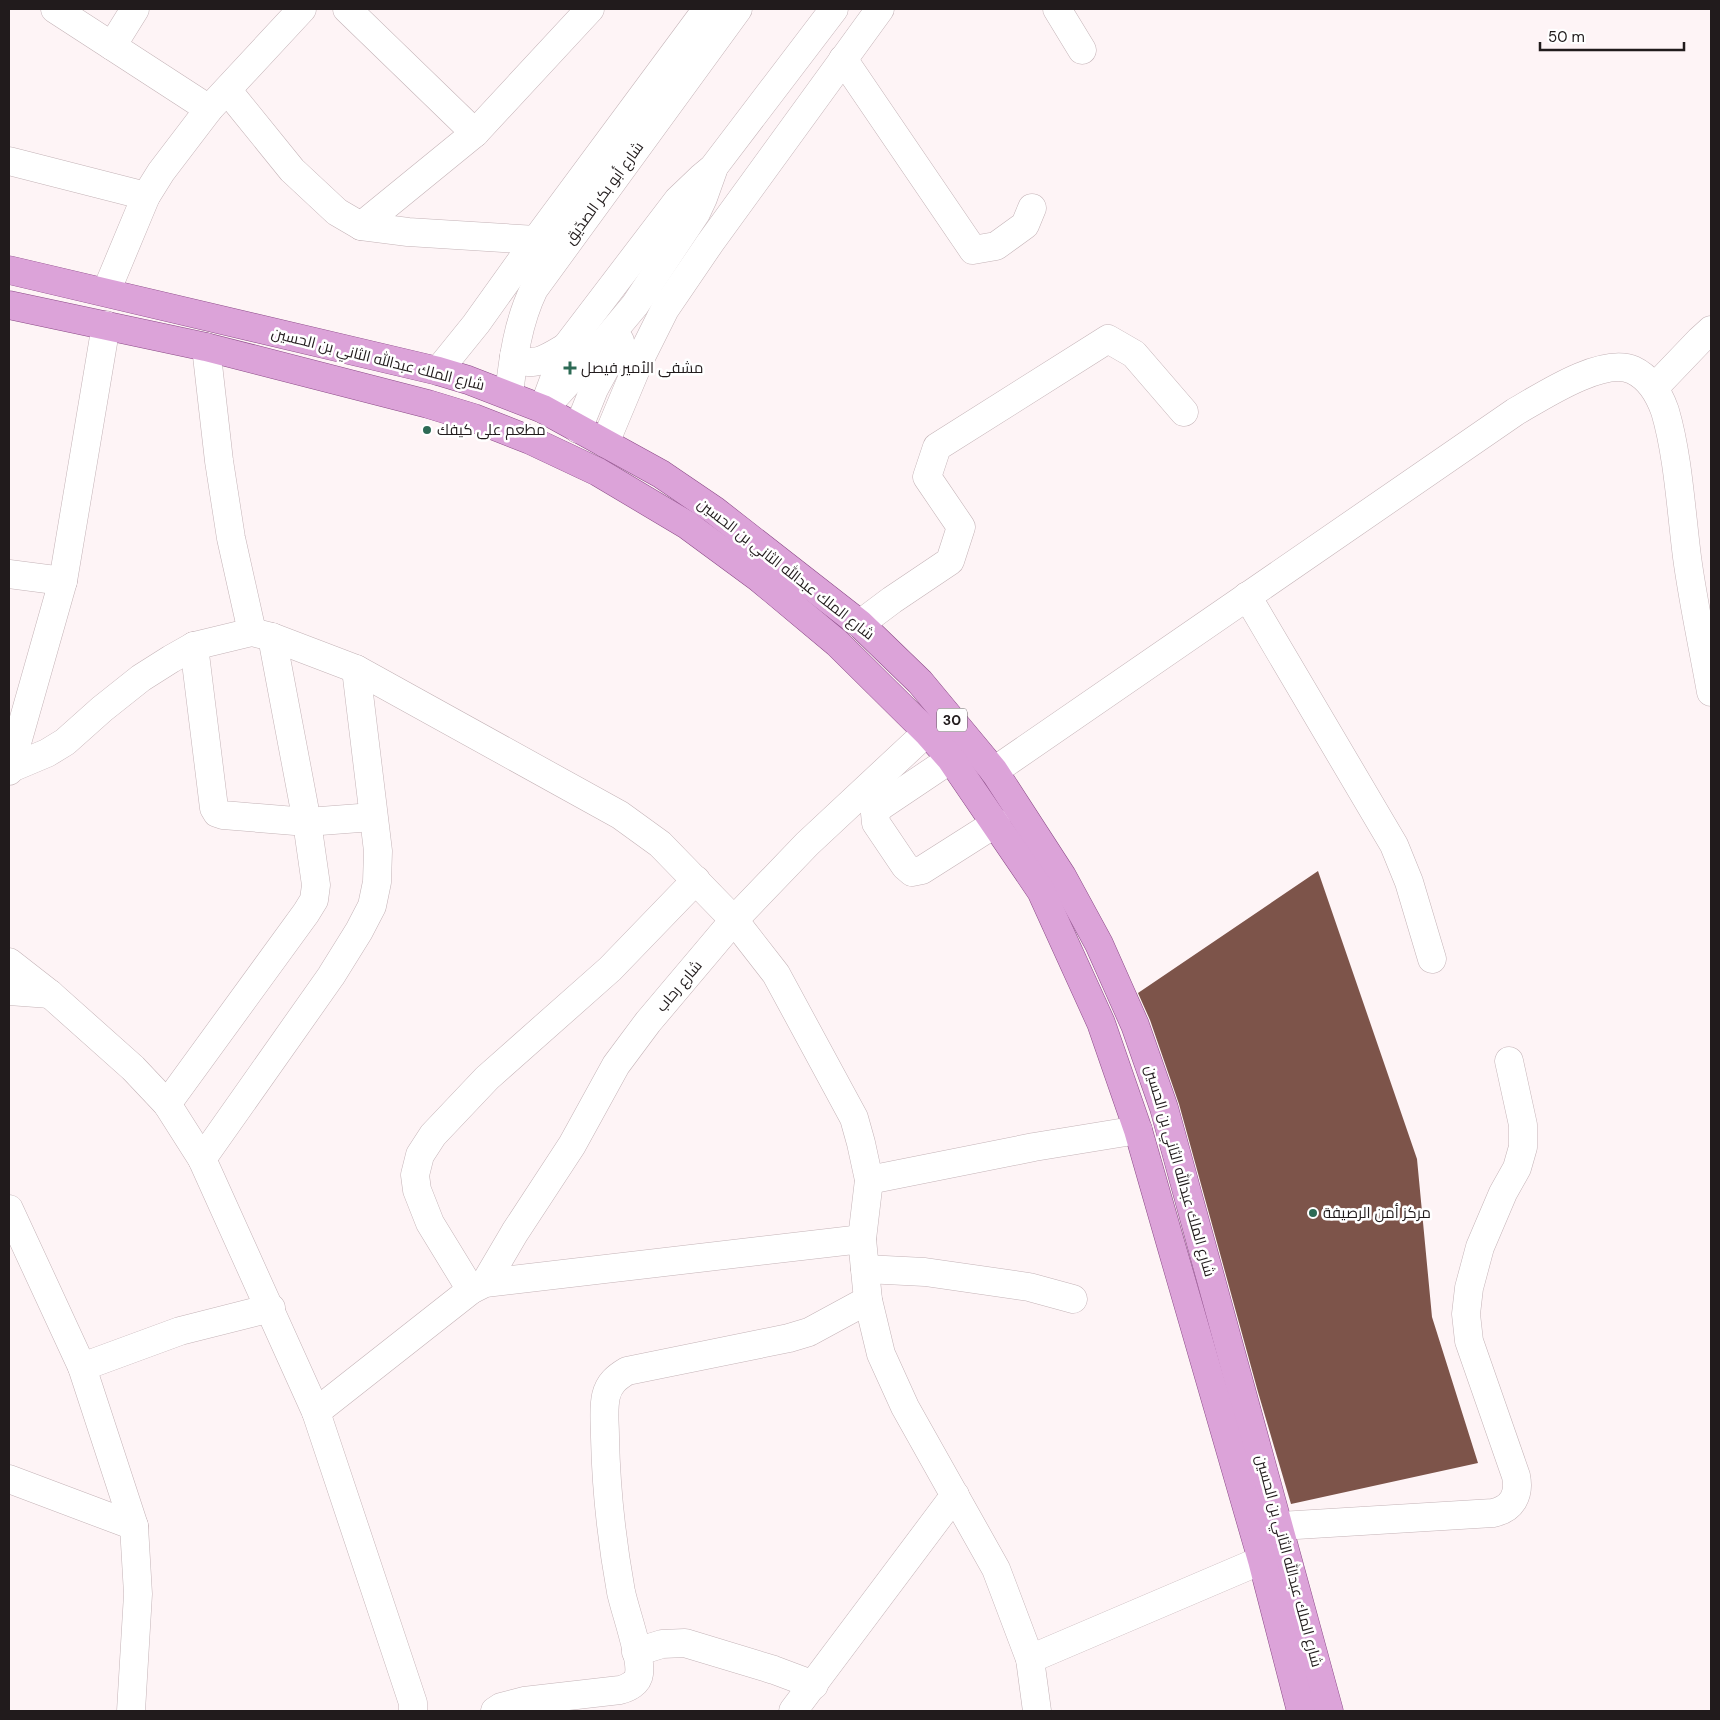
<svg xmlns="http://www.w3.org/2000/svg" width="1720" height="1720" viewBox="0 0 1720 1720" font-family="'DM Sans',Cairo,sans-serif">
<rect width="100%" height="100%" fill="#fef4f6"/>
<path fill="#7d544a" d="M1318,871L1417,1159L1432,1317L1478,1463L1291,1504L1258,1392L1179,1104L1150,1020L1138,993Z"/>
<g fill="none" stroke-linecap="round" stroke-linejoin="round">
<defs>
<g id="minor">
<path d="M55,9L209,109"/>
<path d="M347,9L475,133"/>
<path d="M1057,9L1082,50"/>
<path d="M112,46L135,9"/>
<path d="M843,59L973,250L996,246L1025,225L1032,208"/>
<path d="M228,91L292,170L337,212L361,226L408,232L536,240"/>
<path d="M9,161L146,196"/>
<path d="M361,226L475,133L590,9"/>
<path d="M106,292L146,196L161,172L209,109L302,9"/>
<path d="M206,347L219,461L231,538L252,632"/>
<path d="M514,356C532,370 549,357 566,347"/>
<path d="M438,371L476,324L536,240L707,9"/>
<path d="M1655,387L1700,340L1711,330"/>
<path d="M509,395C513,358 518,322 534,289L738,9"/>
<path d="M551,401L599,348L635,305L696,213L703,198L713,170"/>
<path d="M543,409L566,347L678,200L701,178L713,168L834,9"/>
<path d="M578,429L594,389L620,341"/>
<path d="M605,443L641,357L665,309L710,243L880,9"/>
<path d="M9,574L63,581"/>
<path d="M1247,596L1394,845L1409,882L1432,959"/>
<path d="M860,624L892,600L950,561L961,527L927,477L937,447L1108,339L1134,354L1184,412"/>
<path d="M194,646L214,808L217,813L223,815L307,822L373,817"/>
<path d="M951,759L881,806L875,813L876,823L905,866L912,872L922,870L996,823"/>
<path d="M9,769L47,753L65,742L102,709L141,678L171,659L194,646L252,632L272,637L356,669L620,815L660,844L734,920L776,974L854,1118L861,1143L869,1180L862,1239L868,1300L881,1354L905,1407L996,1569L1030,1659L1037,1711"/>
<path d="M9,771L63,581L106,325"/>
<path d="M994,771L1515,412C1541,397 1603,356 1633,370C1650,378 1659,394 1665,411C1678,455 1681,510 1687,557C1693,602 1703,647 1711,692"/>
<path d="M9,962L50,994L133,1068L167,1104L202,1159L316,1412L413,1703V1711"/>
<path d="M9,991L50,994"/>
<path d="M167,1104L306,913L314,900L316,885L307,822L272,637"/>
<path d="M202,1159L331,976L359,931L372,906L377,882L378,851L356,669"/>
<path d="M869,1180L1034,1147L1138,1130"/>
<path d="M9,1209L82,1367L134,1526L138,1594L131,1711"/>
<path d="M865,1269L925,1272L1029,1287L1073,1299"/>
<path d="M485,1283L515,1232L572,1145L616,1065L648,1022L734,920L807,844L927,732"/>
<path d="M471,1290L430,1223L417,1190L415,1175L420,1155L433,1135L487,1078L610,969L696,880"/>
<path d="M82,1367L180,1331L271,1308"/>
<path d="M316,1412L471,1290L485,1283L862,1239"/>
<path d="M9,1479L134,1526"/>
<path d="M1280,1526L1493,1513C1512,1509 1520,1495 1516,1476L1469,1341L1466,1314L1469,1288L1480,1247L1503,1193L1517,1168L1523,1147V1125L1509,1061"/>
<path d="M636,1652L662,1644L685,1643L774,1670L814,1685"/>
<path d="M1030,1659L1262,1560"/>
<path d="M495,1711L501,1707L524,1701L620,1690C628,1688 638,1683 639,1674C642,1657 625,1611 621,1592C612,1542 606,1489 605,1437C605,1424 603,1409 606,1396C609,1383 617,1377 627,1371L789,1338L809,1332L868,1300"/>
<path d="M793,1711L955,1495"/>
</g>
<g id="major">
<path d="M9,270L438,371L468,380L543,409L661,474L714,510L860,624L920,682L994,771L1062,876L1099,944L1135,1025L1164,1108L1329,1711"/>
<path d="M9,305L206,347L428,404L474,418L530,440L598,472L687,525L759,578L837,643L927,732L951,759L1041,891L1101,1023L1138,1130L1171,1245L1262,1560L1301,1711"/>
</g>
</defs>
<use href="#minor" stroke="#c4b3b7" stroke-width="29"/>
<use href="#major" stroke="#8b4b87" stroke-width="29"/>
<use href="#minor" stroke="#fff" stroke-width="28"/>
<use href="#major" stroke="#dca3d9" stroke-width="28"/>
</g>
<g fill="#2d6a55" stroke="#fff" stroke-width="2">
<path d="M567.5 360.5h5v5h5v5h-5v5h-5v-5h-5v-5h5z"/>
<circle cx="427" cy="430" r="5"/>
<circle cx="1313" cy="1213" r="5"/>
</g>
<g text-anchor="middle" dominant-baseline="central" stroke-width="5" stroke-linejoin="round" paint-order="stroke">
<rect fill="#fff" stroke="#645f60" stroke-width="1" x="937" y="708.5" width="30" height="23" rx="4"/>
<g font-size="14" font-weight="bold" fill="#211b1c">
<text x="952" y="720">30</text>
</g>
<g font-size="15" fill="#211b1c" stroke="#fff">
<text transform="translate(604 193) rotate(-54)">شارع أبو بكر الصدّيق</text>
<text transform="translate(378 359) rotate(14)">شارع الملك عبدالله الثاني بن الحسين</text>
<text transform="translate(786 569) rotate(38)">شارع الملك عبدالله الثاني بن الحسين</text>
<text transform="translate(679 986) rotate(-50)">شارع رحاب</text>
<text transform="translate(1180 1171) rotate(74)">شارع الملك عبدالله الثاني بن الحسين</text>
<text transform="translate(1289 1561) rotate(75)">شارع الملك عبدالله الثاني بن الحسين</text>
</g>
<g font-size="15" fill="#211b1c" stroke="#fff" text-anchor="start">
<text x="581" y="368">مشفى الأمير فيصل</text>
<text x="437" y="430">مطعم على كيفك</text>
<text x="1323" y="1213">مركز أمن الرصيفة</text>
</g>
</g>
<rect width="1720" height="1720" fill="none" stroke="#211b1c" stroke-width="20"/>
<path d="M1540 42v8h144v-8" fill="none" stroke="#211b1c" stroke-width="2.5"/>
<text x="1548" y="42" font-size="15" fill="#211b1c" stroke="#ffffff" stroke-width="4" paint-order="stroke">50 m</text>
</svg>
